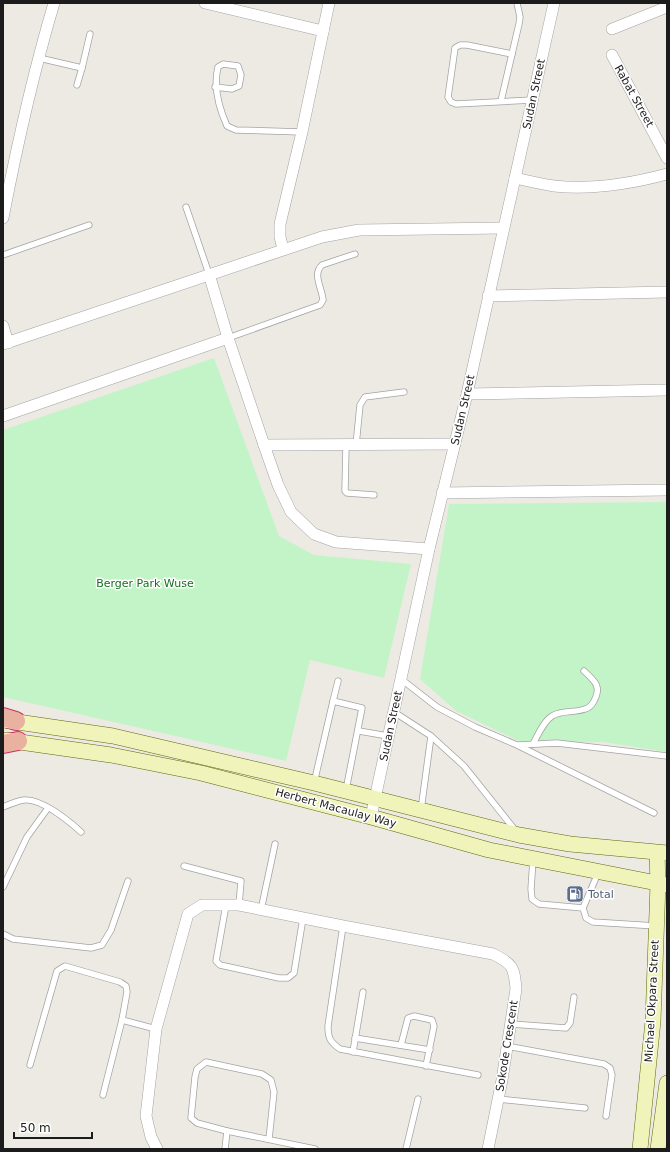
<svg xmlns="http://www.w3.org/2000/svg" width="670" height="1152" viewBox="0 0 670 1152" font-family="'DejaVu Sans',sans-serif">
<rect width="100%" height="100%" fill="#edeae3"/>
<g fill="#c3f4c7">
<path d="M214,358L279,536L314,555L411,564L384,678L310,660L286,761L3,697V430Z"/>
<path d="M667,502V752L603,742L523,743L456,711L420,679L449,504Z"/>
</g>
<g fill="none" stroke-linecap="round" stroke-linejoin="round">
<defs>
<g id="service">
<path d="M512,54L467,45H460L455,48L448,97L451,102L456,104L532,100"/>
<path d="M39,58L82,68L90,34"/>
<path d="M77,85L82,68"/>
<path d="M215,87L232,89L239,86L241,75L238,66L223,64L218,67C213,87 219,108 227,126L236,130L302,132"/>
<path d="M501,101L519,24L520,17L517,3"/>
<path d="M186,207L209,274"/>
<path d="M3,255L89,225"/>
<path d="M228,338L320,305L323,300C322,288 312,274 322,265L355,254"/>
<path d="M346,445L345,491L347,493L374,495"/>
<path d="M356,445L360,405L365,397L404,392"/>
<path d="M401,679L437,707L475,727L517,745L654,813"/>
<path d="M333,701L338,681"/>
<path d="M394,712L431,736L464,766L515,830"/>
<path d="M359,731L388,736"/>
<path d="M533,744C538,735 543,722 552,716C562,710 574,713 585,709C589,708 592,705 594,701C602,687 595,681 584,671"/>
<path d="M519,745L557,743L667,756"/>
<path d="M314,783L333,701L362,708L346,790"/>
<path d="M3,807C10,804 17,801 24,800C41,798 69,821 81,832"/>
<path d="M421,810L431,736"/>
<path d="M533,860L531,889L532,899L539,904L583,908L586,918L593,922L656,926"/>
<path d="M184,866L241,881L239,905"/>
<path d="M3,887L27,837L48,808"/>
<path d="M226,905L216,961L220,965L279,978H288L294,973L303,918"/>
<path d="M583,908L598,873"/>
<path d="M261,910L275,844"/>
<path d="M343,926L328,1026C328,1038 330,1042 340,1049L478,1075"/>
<path d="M3,934L13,939L91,948L102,945L111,930L128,881"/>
<path d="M511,1024L566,1028L570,1023L574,997"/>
<path d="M355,1038L430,1050"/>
<path d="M401,1045L408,1018L414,1016L432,1020L434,1026L426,1066"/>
<path d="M507,1046L604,1064L610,1068L612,1075L606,1116"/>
<path d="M353,1052L363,992"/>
<path d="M30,1065L57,971L65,966L120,982L126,986L127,992L122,1020L156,1029"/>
<path d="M103,1095L122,1020"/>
<path d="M498,1099L585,1108"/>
<path d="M227,1131L315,1149"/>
<path d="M225,1149L227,1131L197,1123L191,1118L195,1077L197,1069L206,1062L262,1074L271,1080L274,1092L269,1139"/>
<path d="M406,1149L418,1099"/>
</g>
<g id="minor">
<path d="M205,3L323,31"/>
<path d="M612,29L667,7"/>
<path d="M612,55L667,158"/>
<path d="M515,178C528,181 541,184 554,186C592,190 630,184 667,174"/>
<path d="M3,218C17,145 33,74 54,3"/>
<path d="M283,249L280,237V224L302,132L329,3"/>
<path d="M209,274L228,338L264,445L278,485L291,512L314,534L336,542L429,549"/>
<path d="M488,296L667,292"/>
<path d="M3,326L8,343"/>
<path d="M3,344L322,237L359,230L503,228"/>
<path d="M467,394L667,390"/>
<path d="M3,416L228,338"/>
<path d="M264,445L455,444"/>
<path d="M442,493L667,490"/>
<path d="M371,817L429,549L467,394L554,3"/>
<path d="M157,1149L151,1137L146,1116L156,1029L188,914L202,905H239L343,926L493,954C513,964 514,967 516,989L502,1080L488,1149"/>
</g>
<g id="secondary">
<path d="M4,720L113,736L314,783L519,835L570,844L667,853"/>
<path d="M6,740L111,755L201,773L371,817L489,850L667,885"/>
<path d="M640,1149L653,1021L658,884L657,853"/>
<path d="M658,1149L667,1083"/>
</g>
<g id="trunk">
<path d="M3,717L16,721"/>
<path d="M3,744L18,741"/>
</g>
</defs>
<use href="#service" stroke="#a3a3a3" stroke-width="7"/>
<use href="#minor" stroke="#a3a3a3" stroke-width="12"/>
<use href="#secondary" stroke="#5e690d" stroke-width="16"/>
<use href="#trunk" stroke="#c93263" stroke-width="20"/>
<use href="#service" stroke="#fff" stroke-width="5.5"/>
<use href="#minor" stroke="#fff" stroke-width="11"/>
<use href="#secondary" stroke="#f0f4ba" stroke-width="15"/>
<use href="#trunk" stroke="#e9b19f" stroke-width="18"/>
</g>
<defs>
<symbol id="fuel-square" viewBox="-11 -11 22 22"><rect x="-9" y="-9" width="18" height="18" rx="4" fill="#5c6f8a" stroke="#fff"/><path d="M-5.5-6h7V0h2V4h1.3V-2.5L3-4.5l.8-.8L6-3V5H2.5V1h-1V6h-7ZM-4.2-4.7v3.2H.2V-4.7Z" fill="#fff"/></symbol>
</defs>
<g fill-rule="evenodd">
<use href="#fuel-square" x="565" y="884" width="20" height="20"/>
</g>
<g text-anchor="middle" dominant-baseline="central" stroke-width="3" stroke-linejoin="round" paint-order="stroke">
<g font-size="11" fill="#1c1c1c" stroke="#fff">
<text transform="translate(534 94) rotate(-78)">Sudan Street</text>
<text transform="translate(634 96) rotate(61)">Rabat Street</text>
<text transform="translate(463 410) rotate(-77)">Sudan Street</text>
<text transform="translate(391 726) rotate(-78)">Sudan Street</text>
<text transform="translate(336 808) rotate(15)">Herbert Macaulay Way</text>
<text transform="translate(652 1001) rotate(-87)">Michael Okpara Street</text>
<text transform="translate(507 1046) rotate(-81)">Sokode Crescent</text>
</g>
<g font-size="11" fill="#14711e" stroke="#fff">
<text x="145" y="583">Berger Park Wuse</text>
</g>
<g font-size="11" fill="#4e5e75" stroke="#fff" text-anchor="start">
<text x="588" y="894">Total</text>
</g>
</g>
<rect width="670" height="1152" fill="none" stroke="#1c1c1c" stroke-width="8"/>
<path d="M14 1132v6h78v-6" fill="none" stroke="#1c1c1c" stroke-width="2"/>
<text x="20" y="1132" font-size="12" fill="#1c1c1c" stroke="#ffffff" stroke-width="3" paint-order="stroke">50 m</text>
</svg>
